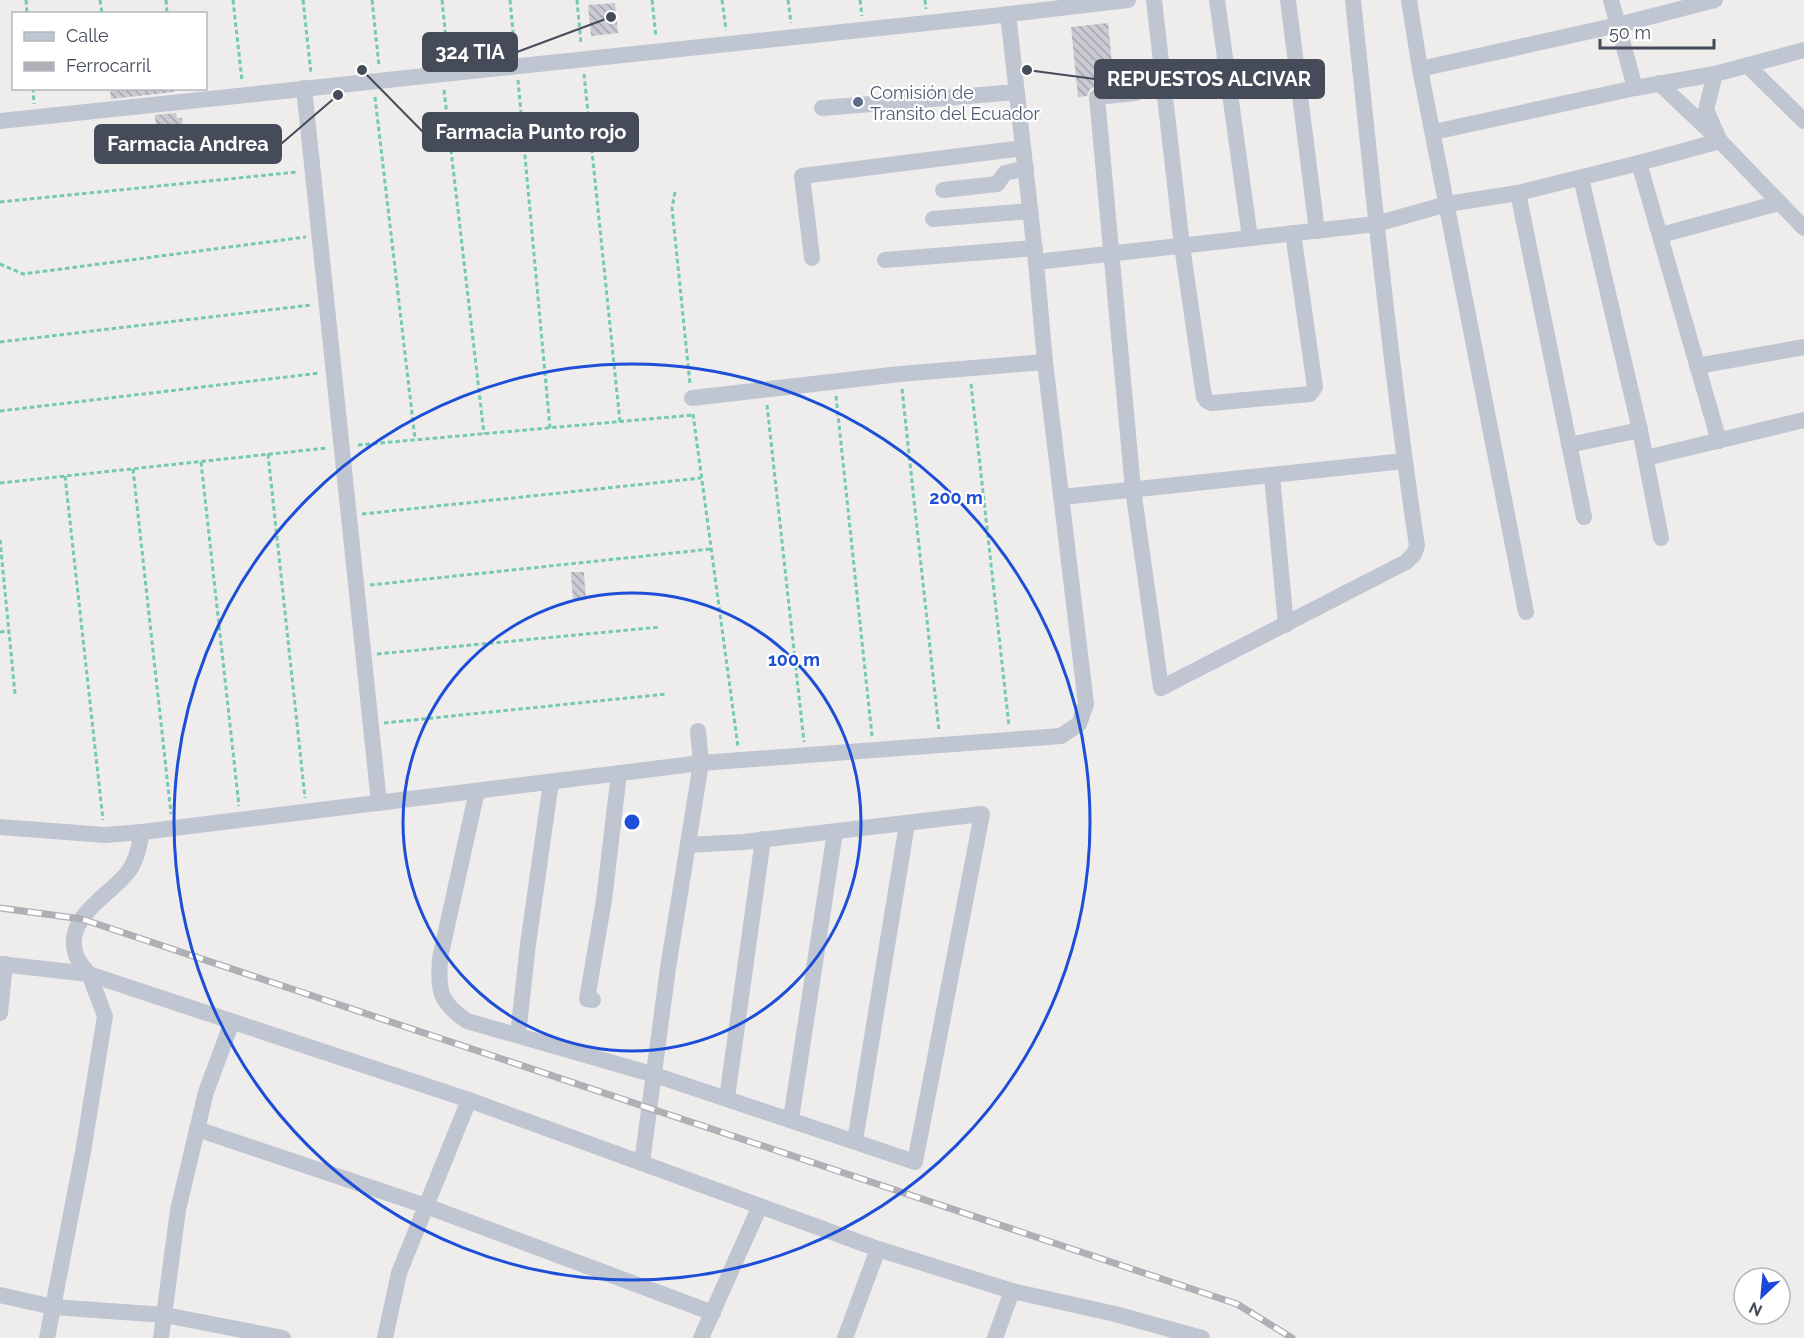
<svg xmlns="http://www.w3.org/2000/svg" width="1804" height="1338" viewBox="0 0 1804 1338" font-family="Raleway,sans-serif">
<defs>
<pattern id="building-back-hatch" width="6" height="6" patternUnits="userSpaceOnUse" patternTransform="scale(1.5)"><rect width="6" height="6" fill="#c9cad2"/><path d="M-1 5l2 2M0 0l6 6M5-1l2 2" fill="none" stroke="#a5a6ad"/></pattern>
</defs>
<rect width="100%" height="100%" fill="#efecec"/>
<g fill="url(#building-back-hatch)">
<path d="M615,3L618,33L591,36L588,5Z"/>
<path d="M1108,23L1114,85L1095,87L1090,89L1087,96L1078,97L1071,27Z"/>
<path d="M110,88H174V92L111,99Z"/>
<path d="M176,113L177,118H182L184,143L158,148L155,115Z"/>
<path d="M571,572H584L586,600L573,601Z"/>
</g>
<g fill="none" stroke-linecap="round" stroke-linejoin="round">
<g stroke="#73c9b1" stroke-width="3" stroke-dasharray="4.5 3" stroke-linecap="butt">
<path d="M26,0L27,14"/>
<path d="M100,0L102,14"/>
<path d="M166,0L167,14"/>
<path d="M233,0L242,81"/>
<path d="M303,0L311,73"/>
<path d="M372,0L379,66"/>
<path d="M442,0L448,59"/>
<path d="M510,0L515,53"/>
<path d="M577,0L581,44"/>
<path d="M652,0L656,37"/>
<path d="M722,0L726,30"/>
<path d="M788,0L791,23"/>
<path d="M860,0L862,16"/>
<path d="M925,0L926,9"/>
<path d="M584,74L620,422"/>
<path d="M518,80L550,428"/>
<path d="M33,88L34,104"/>
<path d="M444,90L484,434"/>
<path d="M375,97L415,439"/>
<path d="M675,192L672,208L690,384"/>
<path d="M0,202L297,172"/>
<path d="M0,264L23,274L306,237"/>
<path d="M0,342L311,305"/>
<path d="M971,384L1009,726"/>
<path d="M902,389L939,731"/>
<path d="M836,396L872,736"/>
<path d="M767,405L804,742"/>
<path d="M0,411L320,373"/>
<path d="M693,414L738,747"/>
<path d="M358,445L693,415"/>
<path d="M268,454L305,798"/>
<path d="M201,462L239,806"/>
<path d="M133,469L171,814"/>
<path d="M65,476L103,820"/>
<path d="M0,483L327,448"/>
<path d="M362,514L701,478"/>
<path d="M0,540L15,694"/>
<path d="M370,585L711,549"/>
<path d="M0,632L9,631"/>
<path d="M377,654L660,627"/>
<path d="M384,723L666,694"/>
</g>
<g stroke="#bfc5d1" stroke-width="16">
<path d="M1154,0L1182,246L1204,397L1207,401L1212,403L1310,394L1315,387L1293,233"/>
<path d="M1217,0L1250,238"/>
<path d="M1288,0L1317,231"/>
<path d="M1409,0L1420,69L1526,612"/>
<path d="M1611,0L1635,88"/>
<path d="M1747,65L1804,121"/>
<path d="M1420,69L1618,25L1715,0"/>
<path d="M1659,83L1720,141L1804,228"/>
<path d="M304,88L379,803"/>
<path d="M1136,93L1097,97L1133,489L1161,688L1406,562L1414,554L1417,546C1390,364 1372,182 1353,0"/>
<path d="M822,108L1017,92"/>
<path d="M0,121L993,16L1128,0"/>
<path d="M1434,132L1635,88L1715,74L1804,50"/>
<path d="M1639,163L1719,441"/>
<path d="M1581,178L1640,430L1661,538"/>
<path d="M943,190L997,184L1005,173L1026,168"/>
<path d="M1518,193L1584,517"/>
<path d="M933,219L1030,211"/>
<path d="M1661,235L1779,203"/>
<path d="M812,258L802,176L1023,148"/>
<path d="M885,260L1035,248"/>
<path d="M1036,262L1376,224L1447,204L1518,193L1639,163L1720,141L1706,110L1715,74"/>
<path d="M1697,366L1804,347"/>
<path d="M692,398L900,374L1045,362"/>
<path d="M1569,445L1640,430"/>
<path d="M1646,458L1804,420"/>
<path d="M1272,476L1286,625"/>
<path d="M1062,497L1404,461"/>
<path d="M477,791L440,958C438,991 439,1002 467,1021L655,1075L915,1162L982,814L743,842L688,845"/>
<path d="M0,827L105,835L142,832L701,763L1061,736L1079,724L1086,704L1045,362L1036,262L1008,14"/>
<path d="M142,832C139,846 137,860 128,872C110,896 63,917 76,955C78,962 84,968 89,974L469,1100L878,1249L1012,1291L1115,1314L1202,1338"/>
<path d="M0,964L89,974L105,1016L83,1152L47,1338"/>
<path d="M593,1000L587,999L604,900L619,773"/>
<path d="M0,1013L5,964"/>
<path d="M518,1035L528,944L551,782"/>
<path d="M727,1098L763,839"/>
<path d="M791,1119L835,832"/>
<path d="M197,1129L426,1206L713,1313"/>
<path d="M855,1141L907,824"/>
<path d="M642,1163L668,968L701,763L698,731"/>
<path d="M0,1295L53,1307L165,1315L283,1338"/>
<path d="M161,1338L178,1210L206,1092L232,1022"/>
<path d="M385,1338L399,1273L469,1100"/>
<path d="M701,1338L760,1206"/>
<path d="M845,1338L878,1249"/>
<path d="M995,1338L1012,1291"/>
</g>
<defs>
<path id="rail" d="M0,908L82,919L1237,1304L1292,1338"/>
</defs>
<use href="#rail" stroke="#aeb0b6" stroke-width="7"/>
<use href="#rail" stroke="#fff" stroke-width="4.5" stroke-dasharray="14" stroke-linecap="butt"/>
</g>
<g fill="none" stroke="#1d4ed8" stroke-width="3">
<circle cx="632" cy="822" r="229"/>
<circle cx="632" cy="822" r="458"/>
</g>
<circle fill="#5c6f8a" stroke="#fff" stroke-width="2" cx="858" cy="102" r="6"/>
<g text-anchor="middle" dominant-baseline="central" stroke-width="4.5" stroke-linejoin="round" paint-order="stroke">
<g font-size="18" fill="#4e5e75" stroke="#fff" text-anchor="start">
<text x="870" y="92">Comisión de<tspan x="870" dy="21">Transito del Ecuador</tspan></text>
</g>
</g>
<circle cx="632" cy="822" r="9" fill="#1d4ed8" stroke="#fff" stroke-width="3"/>
<g font-size="18" text-anchor="middle" font-weight="bold" fill="#1d4ed8" stroke="#fff" stroke-width="4.5" stroke-linejoin="round" paint-order="stroke">
<text x="956" y="504">200 m</text>
<text x="794" y="666">100 m</text>
</g>
<path fill="none" stroke="#454b59" stroke-width="2" d="M611 17L517 52M1027 70L1095 79M362 70L423 132M338 95L281 144"/>
<g fill="#454b59" stroke="#fff" stroke-width="2">
<circle cx="611" cy="17" r="6"/>
<circle cx="1027" cy="70" r="6"/>
<circle cx="362" cy="70" r="6"/>
<circle cx="338" cy="95" r="6"/>
</g>
<g fill="#454b59" stroke="#454b59" stroke-width="2">
<rect x="423" y="33" width="94" height="38" rx="6"/>
<rect x="1095" y="60" width="229" height="38" rx="6"/>
<rect x="423" y="113" width="215" height="38" rx="6"/>
<rect x="95" y="125" width="186" height="38" rx="6"/>
</g>
<g font-size="20" text-anchor="middle" font-weight="bold" fill="#fff">
<text x="470" y="59">324 TIA</text>
<text x="1209" y="86">REPUESTOS ALCIVAR</text>
<text x="531" y="139">Farmacia Punto rojo</text>
<text x="188" y="151">Farmacia Andrea</text>
</g>
<rect x="12" y="12" width="195" height="78" fill="#ffffff" stroke="#b5b7bd" stroke-width="1.5"/>
<rect x="24" y="32" width="30" height="9" fill="#bfc5d1" stroke="#b5b7bd" stroke-width="1.5"/>
<text x="66" y="42" font-size="18" fill="#454b59">Calle</text>
<rect x="24" y="62" width="30" height="9" fill="#aeb0b6" stroke="#b5b7bd" stroke-width="1.5"/>
<text x="66" y="72" font-size="18" fill="#454b59">Ferrocarril</text>
<g transform="translate(1762 1296) rotate(206)"><circle r="28" fill="#ffffff" stroke="#b5b7bd" stroke-width="1.5"/>
<path d="M0-4.5L10 22L0 15L-10 22Z" fill="#1d47d7"/>
<text y="-9" font-size="16" font-weight="bold" text-anchor="middle" fill="#454b59">N</text>
</g>
<path d="M1600 39v9h114v-9" fill="none" stroke="#454b59" stroke-width="3"/>
<text x="1609" y="39" font-size="18" fill="#454b59" stroke="#ffffff" stroke-width="4.5" paint-order="stroke">50 m</text>
</svg>
